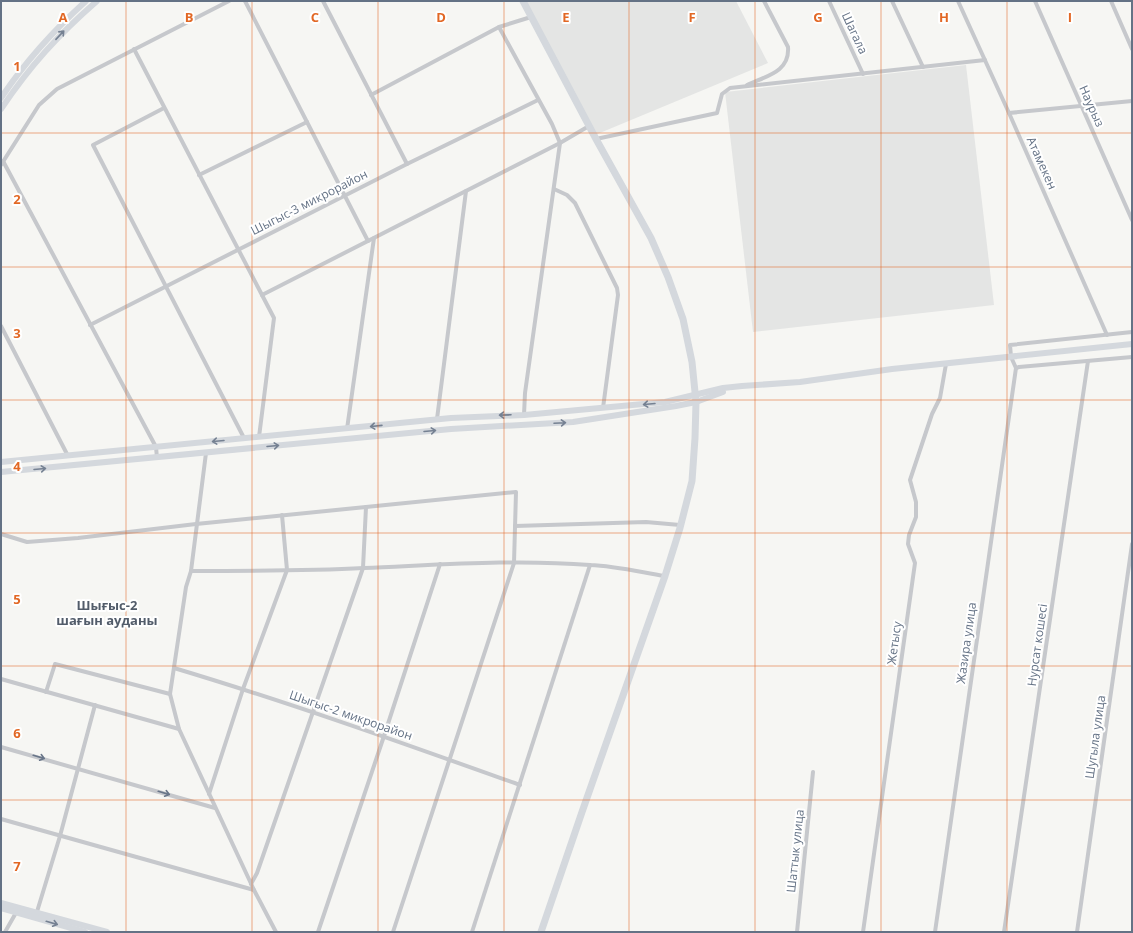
<svg xmlns="http://www.w3.org/2000/svg" width="1133" height="933" viewBox="0 0 1133 933" font-family="'Open Sans',sans-serif">
<rect width="100%" height="100%" fill="#f6f6f3"/>
<g fill="#e4e5e4">
<path d="M523,1H736L768,63L595,135Z"/>
<path d="M966,65L994,305L753,332L725,92Z"/>
</g>
<g fill="none" stroke-linecap="round" stroke-linejoin="round">
<g stroke="#c6c8cc" stroke-width="4">
<path d="M245,1L368,241"/>
<path d="M323,1L407,164"/>
<path d="M829,1L863,74"/>
<path d="M892,1L923,67"/>
<path d="M958,1L1009,113L1107,335"/>
<path d="M1035,1L1132,220"/>
<path d="M1111,1L1132,49"/>
<path d="M499,27L552,124L560,143L525,393L524,415"/>
<path d="M134,49L274,318L259,437"/>
<path d="M747,85C766,76 790,72 788,47L764,1"/>
<path d="M371,95L499,27L531,17"/>
<path d="M164,108L93,145L244,438"/>
<path d="M1009,113L1132,101"/>
<path d="M596,139L717,113L722,94L730,88L985,60"/>
<path d="M3,161L156,447L157,458"/>
<path d="M1,165L39,105L57,89L229,1"/>
<path d="M199,175L307,122"/>
<path d="M554,189L567,195L575,203L617,288L618,295L603,408"/>
<path d="M262,295L560,143L589,126"/>
<path d="M90,325L407,164L538,100"/>
<path d="M1,326L68,456"/>
<path d="M1016,368L1019,367L1132,357"/>
<path d="M437,419L466,191"/>
<path d="M347,429L374,238"/>
<path d="M206,453L191,571L186,587L170,694L179,729L254,890L276,932"/>
<path d="M515,526L646,522L680,525"/>
<path d="M1,534L27,542L78,538L196,524L516,492L514,563L393,932"/>
<path d="M191,571C249,571 306,571 364,568C439,565 515,559 590,565C616,566 640,572 665,576"/>
<path d="M174,668C291,703 405,744 520,785"/>
<path d="M1,679L179,729"/>
<path d="M46,692L55,664L170,694"/>
<path d="M1,747L215,808"/>
<path d="M209,794L243,689L287,570L282,515"/>
<path d="M1,819L254,890"/>
<path d="M251,884L257,873L363,568L366,507"/>
<path d="M36,915L60,836L95,705"/>
<path d="M5,932L17,911"/>
<path d="M318,932L384,736L440,564"/>
<path d="M472,932L590,565"/>
<path d="M797,932L813,772"/>
<path d="M863,932L915,563L908,544L909,535L916,517V502L910,480L932,414L940,398L946,364"/>
<path d="M935,932L1016,368L1011,357L1010,345L1132,332"/>
<path d="M1004,932L1088,361"/>
<path d="M1077,932L1132,544"/>
</g>
<g stroke="#d4d8dd" stroke-width="6">
<path d="M1,98C25,62 54,30 86,1"/>
<path d="M1,109C30,66 58,35 97,1"/>
<path d="M1,462L451,418L524,415L665,402L723,388L742,386L800,382L892,369L1132,344"/>
<path d="M1,472L451,429L573,422L676,406L696,402L723,392"/>
<path d="M1,903L107,932"/>
<path d="M1,908L85,932"/>
</g>
<path stroke="#d4d8dd" stroke-width="7" d="M523,1L596,139L651,238L668,277L683,319L692,362L696,402L695,438L692,481L680,528L665,576L582,812L541,932"/>
</g>
<defs><path id="oneway-shaft" d="M-6 0H5M1.5-3L5.5 0L1.5 3" fill="none" stroke-width="1.6" stroke-linecap="round" stroke-linejoin="round"/></defs>
<g stroke="#758192">
<use href="#oneway-shaft" transform="translate(60 35) rotate(-47)"/>
<use href="#oneway-shaft" transform="translate(649 404) rotate(175)"/>
<use href="#oneway-shaft" transform="translate(505 415) rotate(178)"/>
<use href="#oneway-shaft" transform="translate(560 423) rotate(-3)"/>
<use href="#oneway-shaft" transform="translate(376 426) rotate(174)"/>
<use href="#oneway-shaft" transform="translate(430 431) rotate(-5)"/>
<use href="#oneway-shaft" transform="translate(218 441) rotate(175)"/>
<use href="#oneway-shaft" transform="translate(273 446) rotate(-5)"/>
<use href="#oneway-shaft" transform="translate(40 469) rotate(-5)"/>
<use href="#oneway-shaft" transform="translate(52 923) rotate(16)"/>
</g>
<g stroke="#697689">
<use href="#oneway-shaft" transform="translate(39 757) rotate(16)"/>
<use href="#oneway-shaft" transform="translate(164 793) rotate(16)"/>
</g>
<path fill="none" stroke="#e26825" stroke-width="1" stroke-opacity="0.55" d="M126,1V932M252,1V932M378,1V932M504,1V932M629,1V932M755,1V932M881,1V932M1007,1V932M1,133H1132M1,267H1132M1,400H1132M1,533H1132M1,666H1132M1,800H1132"/>
<g text-anchor="middle" dominant-baseline="central" stroke-width="4" stroke-linejoin="round" paint-order="stroke">
<g font-size="12" fill="#647285" stroke="#fff">
<text transform="translate(855 33) rotate(65)">Шагала</text>
<text transform="translate(1092 106) rotate(66)">Наурыз</text>
<text transform="translate(1042 163) rotate(66)">Атамекен</text>
<text transform="translate(309 202) rotate(-27)">Шыгыс-3 микрорайон</text>
<text transform="translate(894 643) rotate(-82)">Жетысу</text>
<text transform="translate(966 643) rotate(-82)">Жазира улица</text>
<text transform="translate(1037 645) rotate(-82)">Нурсат кошесi</text>
<text transform="translate(351 715) rotate(19)">Шыгыс-2 микрорайон</text>
<text transform="translate(1095 737) rotate(-82)">Шугыла улица</text>
<text transform="translate(795 851) rotate(-84)">Шаттык улица</text>
</g>
<g font-size="13" font-weight="bold" fill="#525c6a" stroke="#fff">
<text x="107" y="605">Шығыс-2<tspan x="107" dy="15">шағын ауданы</tspan></text>
</g>
</g>
<g font-size="13" text-anchor="middle" font-weight="bold" fill="#e26825" stroke="#fff" stroke-width="4" stroke-linejoin="round" paint-order="stroke">
<text x="63" y="22">A</text>
<text x="189" y="22">B</text>
<text x="315" y="22">C</text>
<text x="441" y="22">D</text>
<text x="566" y="22">E</text>
<text x="692" y="22">F</text>
<text x="818" y="22">G</text>
<text x="944" y="22">H</text>
<text x="1070" y="22">I</text>
<text x="17" y="71">1</text>
<text x="17" y="204">2</text>
<text x="17" y="338">3</text>
<text x="17" y="471">4</text>
<text x="17" y="604">5</text>
<text x="17" y="738">6</text>
<text x="17" y="871">7</text>
</g>
<rect width="1133" height="933" fill="none" stroke="#647285" stroke-width="4"/>
</svg>
